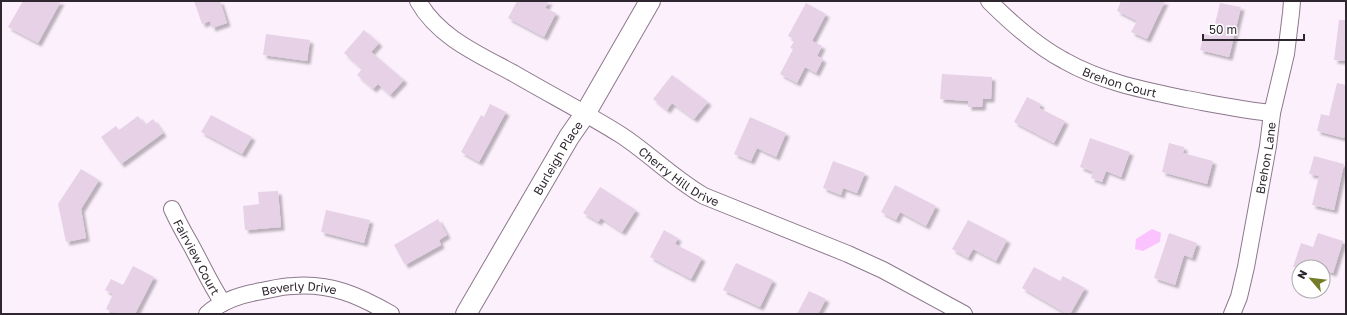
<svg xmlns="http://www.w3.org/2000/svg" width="1347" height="315" viewBox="0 0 1347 315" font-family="'Golos Text',sans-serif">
<defs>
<filter id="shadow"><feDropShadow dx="3.5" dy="3.5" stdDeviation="1" flood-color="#0004"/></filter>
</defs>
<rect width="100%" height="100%" fill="#fdf0fd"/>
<path fill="#fac2fe" d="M1152,229L1161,233L1160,242L1143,251L1135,249L1136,239Z"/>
<g fill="#e6d1e7" filter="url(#shadow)">
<path d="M23,1H61L38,43L8,27Z"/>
<path d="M194,1H220L227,23L212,28L210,21L202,24Z"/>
<path d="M517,1H549L545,8L556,13L544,37L508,18Z"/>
<path d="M1121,1H1165L1147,39L1131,32L1137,21L1117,11Z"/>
<path d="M806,3L826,14L812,41L822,46L817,56L823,59L816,73L805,67L797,83L780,74L793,49L790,48L795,40L788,36Z"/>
<path d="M1220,3L1241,7L1229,57L1200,50L1204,34L1212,36Z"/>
<path d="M1339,20H1346V61L1334,60Z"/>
<path d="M364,30L379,43L371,52L404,80L390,95L378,84L373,89L357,75L362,69L344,53Z"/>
<path d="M266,34L310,40L307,61L263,55Z"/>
<path d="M942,74L992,77L991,99H983L982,107H968V101L940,99Z"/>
<path d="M672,75L708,102L694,119L672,103L667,110L653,99Z"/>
<path d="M1337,83L1346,85V132L1344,138L1317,131L1321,114L1329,116Z"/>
<path d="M1027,97L1041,104L1039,108L1065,121L1054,143L1014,122Z"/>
<path d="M490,104L506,112L479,162L461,152L481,115L484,117Z"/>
<path d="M211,115L252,137L242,154L201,132Z"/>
<path d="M138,116L145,125L153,119L163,133L121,164L101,137L116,126L119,130Z"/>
<path d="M750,117L786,133L776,157L757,148L751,161L734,154Z"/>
<path d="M1090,138L1130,152L1121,177L1106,171L1102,182L1091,178L1093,172L1080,167Z"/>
<path d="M1169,143L1184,147L1183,153L1213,161L1207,184L1162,172Z"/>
<path d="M1314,156L1344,164L1334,210L1312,205L1319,176L1309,174Z"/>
<path d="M833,161L865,173L857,193L843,188L841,195L823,188Z"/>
<path d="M81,169L99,180L81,209L86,238L66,242L58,204Z"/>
<path d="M895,185L936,206L926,226L900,212L896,220L881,212Z"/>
<path d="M600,187L636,210L622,232L601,218L598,222L583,213Z"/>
<path d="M278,191L281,227L245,230L243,206L259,204L258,192Z"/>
<path d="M326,210L370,220L364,243L321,232Z"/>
<path d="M438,219L447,235L439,240L441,245L405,265L394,245Z"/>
<path d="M968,220L1007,240L996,261L973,249L968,258L952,249Z"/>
<path d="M664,230L678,238L675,244L702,258L691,279L650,257Z"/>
<path d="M1169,233L1197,243L1192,258L1184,255L1175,285L1154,278Z"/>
<path d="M1318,233L1343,241L1333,273L1323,270V267H1293L1301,243L1313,247Z"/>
<path d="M736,263L773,280L760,307L723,290Z"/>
<path d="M133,266L154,277L135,314H117L106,309L113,294L105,290L111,279L123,285Z"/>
<path d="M1034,267L1060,281L1063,276L1085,288L1070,314H1067L1022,288Z"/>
<path d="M809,291L826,299L818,314H797Z"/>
</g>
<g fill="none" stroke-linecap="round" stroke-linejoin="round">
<defs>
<g id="minor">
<path id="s1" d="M418,1C438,37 478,54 513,73C549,94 586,113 621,135C650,154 674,179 704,196L848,254L883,270L964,314"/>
<path id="s2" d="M989,1C1010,22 1038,47 1065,61C1102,82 1144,90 1186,99C1214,104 1243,110 1272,113"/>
<path id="s3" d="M172,209C178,222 184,233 191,245C202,265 210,284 223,303"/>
<path id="s4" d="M207,314C222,300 243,294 262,291C272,289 283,286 293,286C331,283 358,295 391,314"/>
<path id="s5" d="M1232,314L1239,297L1246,267L1268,146L1272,113L1286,54L1291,13L1292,1"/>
</g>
<g id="tertiary">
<path id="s6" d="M466,314L569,137L585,114L650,1"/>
</g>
</defs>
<use href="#minor" stroke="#8b788b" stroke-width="18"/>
<use href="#tertiary" stroke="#8b788b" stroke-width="22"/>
<use href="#minor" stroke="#fff" stroke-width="16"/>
<use href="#tertiary" stroke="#fff" stroke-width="20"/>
</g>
<g text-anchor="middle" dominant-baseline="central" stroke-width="3" stroke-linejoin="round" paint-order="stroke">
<g font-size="12" fill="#2f272f" stroke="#fff">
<text stroke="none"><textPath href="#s2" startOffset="156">Brehon Court</textPath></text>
<text stroke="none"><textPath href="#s6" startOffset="181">Burleigh Place</textPath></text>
<text stroke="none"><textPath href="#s5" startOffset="160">Brehon Lane</textPath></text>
<text stroke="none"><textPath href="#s1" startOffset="317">Cherry Hill Drive</textPath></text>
<text stroke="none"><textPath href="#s3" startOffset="54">Fairview Court</textPath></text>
<text stroke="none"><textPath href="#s4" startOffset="98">Beverly Drive</textPath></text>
</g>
</g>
<rect width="1347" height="315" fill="none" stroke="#2f272f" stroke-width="4"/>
<g transform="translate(1311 279) rotate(298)"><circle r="19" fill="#ffffff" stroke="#aca9ac"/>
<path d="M0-3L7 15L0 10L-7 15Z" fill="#747c27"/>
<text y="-6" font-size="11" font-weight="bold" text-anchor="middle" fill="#2f272f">N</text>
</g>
<path d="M1203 34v6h101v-6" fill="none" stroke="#2f272f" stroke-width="2"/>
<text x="1209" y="34" font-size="12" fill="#2f272f" stroke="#ffffff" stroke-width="3" paint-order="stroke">50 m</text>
</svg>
